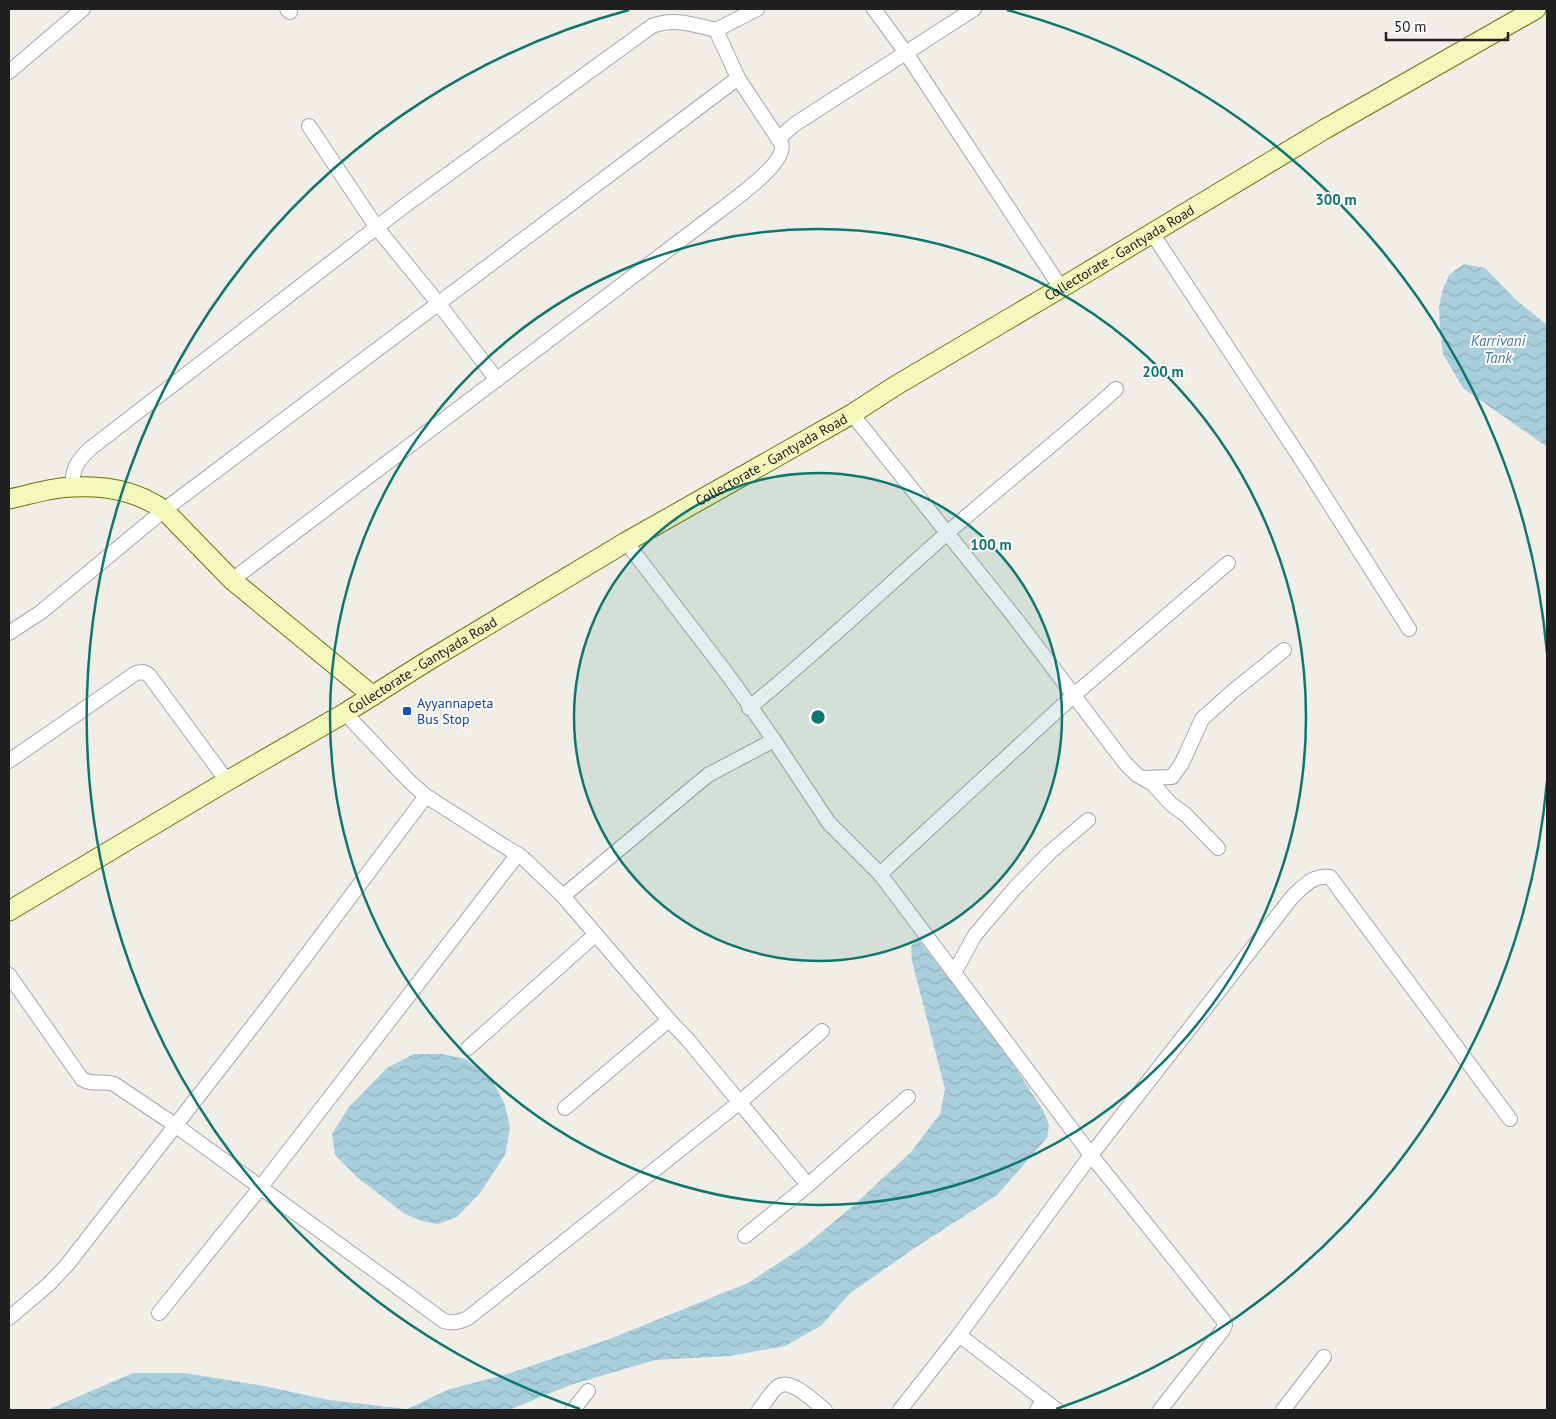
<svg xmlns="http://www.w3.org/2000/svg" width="1556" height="1419" viewBox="0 0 1556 1419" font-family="'PT Sans',sans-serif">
<defs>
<pattern id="water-waves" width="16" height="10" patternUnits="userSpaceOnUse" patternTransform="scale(1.25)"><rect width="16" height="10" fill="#a9cfdd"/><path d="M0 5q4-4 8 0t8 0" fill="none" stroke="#91b1bd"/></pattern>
</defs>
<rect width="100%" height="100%" fill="#f0eee7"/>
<g fill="url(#water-waves)">
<path d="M1464,264L1485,268L1515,299L1547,325V447L1463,388L1443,354L1440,328L1439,306L1443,289L1449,275Z"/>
<path d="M918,939L941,969L968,1000L996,1038L1043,1110L1049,1125L1047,1138L997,1195L919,1245L849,1294L822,1325L785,1346L730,1356L655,1360L570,1385L509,1410H47L133,1373H185L264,1386L329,1400L407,1409L450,1389L504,1375L607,1340L748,1283L806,1245L854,1205L911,1152L940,1114L945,1089L912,961L911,946Z"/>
<path d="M414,1054H442L465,1059L491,1078L505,1105L510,1128L505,1155L480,1193L457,1217L438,1224L422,1221L405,1214L358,1178L335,1155L332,1134L349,1107L387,1068Z"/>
</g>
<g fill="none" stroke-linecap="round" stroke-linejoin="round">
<defs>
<g id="street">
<path d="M287,9L290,12"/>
<path d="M874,9L906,53L1061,288"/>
<path d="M9,72L83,9"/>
<path d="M309,126L377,228L439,304L497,380"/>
<path d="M779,138L795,124L974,9"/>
<path d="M1152,233L1301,459L1409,629"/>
<path d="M852,414L1016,619L1125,763L1137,775L1153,784L1171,804L1186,815L1218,848"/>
<path d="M72,486C73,467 77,461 91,448L403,207L652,26C674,17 694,25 716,30L757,9"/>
<path d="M626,542L728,675L774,740L829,823L880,874L1091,1155L1223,1320L1225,1325L1222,1331L1160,1410"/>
<path d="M232,580L718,212C732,201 789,162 781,143L738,78L716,30"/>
<path d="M9,633L41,612L164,510L738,78"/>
<path d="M749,708C817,652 881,592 946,534C1002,485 1061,439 1116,389"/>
<path d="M345,713L410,782L426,796L523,858L563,896L669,1020L688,1040L808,1185"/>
<path d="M9,761L136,673L143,672L149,675L227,781"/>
<path d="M1143,778L1172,777L1182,763L1202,719L1232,692L1284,650"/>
<path d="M880,874L1074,695L1228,563"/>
<path d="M563,896L708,775L774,740"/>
<path d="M954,973L975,935L1015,888L1049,853L1088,820"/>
<path d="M9,975L82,1079C94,1086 101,1080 114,1084L175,1125L444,1321C453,1324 460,1322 468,1318L740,1102L822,1031"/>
<path d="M468,1048L595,935"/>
<path d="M565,1108L669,1020"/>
<path d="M745,1236L808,1185L908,1097"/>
<path d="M159,1313L260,1188L518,854"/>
<path d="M9,1318L48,1285L67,1265L266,1009L426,796"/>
<path d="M959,1335L1057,1410"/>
<path d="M573,1410L588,1391"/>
<path d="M759,1410C764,1404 773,1389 779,1386C791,1378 816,1403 825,1410"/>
<path d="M900,1410L959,1335L1091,1155L1293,896C1305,885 1313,875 1330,877L1510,1119"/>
<path d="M1037,1410L1044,1400"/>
<path d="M1283,1410L1324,1357"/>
</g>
<g id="secondary">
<path d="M9,499C29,495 53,487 73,487C106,485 137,491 164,510L232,580L373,696"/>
<path id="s1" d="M9,911L227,781L345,713L426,662L626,542L852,414L895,386L1061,288L1325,129L1536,9"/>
</g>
</defs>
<use href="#street" stroke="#a7a7a7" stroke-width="16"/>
<use href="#secondary" stroke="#677708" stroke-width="21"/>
<use href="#street" stroke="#fff" stroke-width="14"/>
<use href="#secondary" stroke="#f3f8bd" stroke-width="19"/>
</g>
<circle cx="818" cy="717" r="244" fill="#0f766e" fill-opacity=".12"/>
<g fill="none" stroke="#0f766e" stroke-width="2.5">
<circle cx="818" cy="717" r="244"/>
<circle cx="818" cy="717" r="488"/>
<path d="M1547 781A732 732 0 0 1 1056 1409M580 1409A732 732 0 0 1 629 10M1007 10A732 732 0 0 1 1547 653"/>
</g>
<rect fill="#1a4fb4" stroke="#fff" stroke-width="2" x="402" y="706" width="10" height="10" rx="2.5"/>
<g text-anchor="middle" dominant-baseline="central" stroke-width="4" stroke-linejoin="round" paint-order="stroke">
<g font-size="14" fill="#202020" stroke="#fff">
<text stroke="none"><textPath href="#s1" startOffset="1291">Collectorate - Gantyada Road</textPath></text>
<text stroke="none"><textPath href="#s1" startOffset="886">Collectorate - Gantyada Road</textPath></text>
<text stroke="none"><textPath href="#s1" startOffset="481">Collectorate - Gantyada Road</textPath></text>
</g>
<g font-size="14" fill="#164399" stroke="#fff" text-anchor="start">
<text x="417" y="703">Ayyannapeta<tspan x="417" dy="16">Bus Stop</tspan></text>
</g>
<g font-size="15" font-style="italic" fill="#4b76a6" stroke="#fff">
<text x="1498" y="340">Karrivani<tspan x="1498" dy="17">Tank</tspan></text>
</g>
</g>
<circle cx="818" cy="717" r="8" fill="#0f766e" stroke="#fff" stroke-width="2.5"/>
<g font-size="15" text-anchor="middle" font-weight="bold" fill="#0f766e" stroke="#fff" stroke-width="4" stroke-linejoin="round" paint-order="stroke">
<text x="1336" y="205">300 m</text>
<text x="1163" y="377">200 m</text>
<text x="991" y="550">100 m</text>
</g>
<rect width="1556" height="1419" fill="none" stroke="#202020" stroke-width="20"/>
<path d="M1386 32v8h122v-8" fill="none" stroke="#202020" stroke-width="2.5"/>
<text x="1394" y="32" font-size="15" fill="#202020" stroke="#ffffff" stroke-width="4" paint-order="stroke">50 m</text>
</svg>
